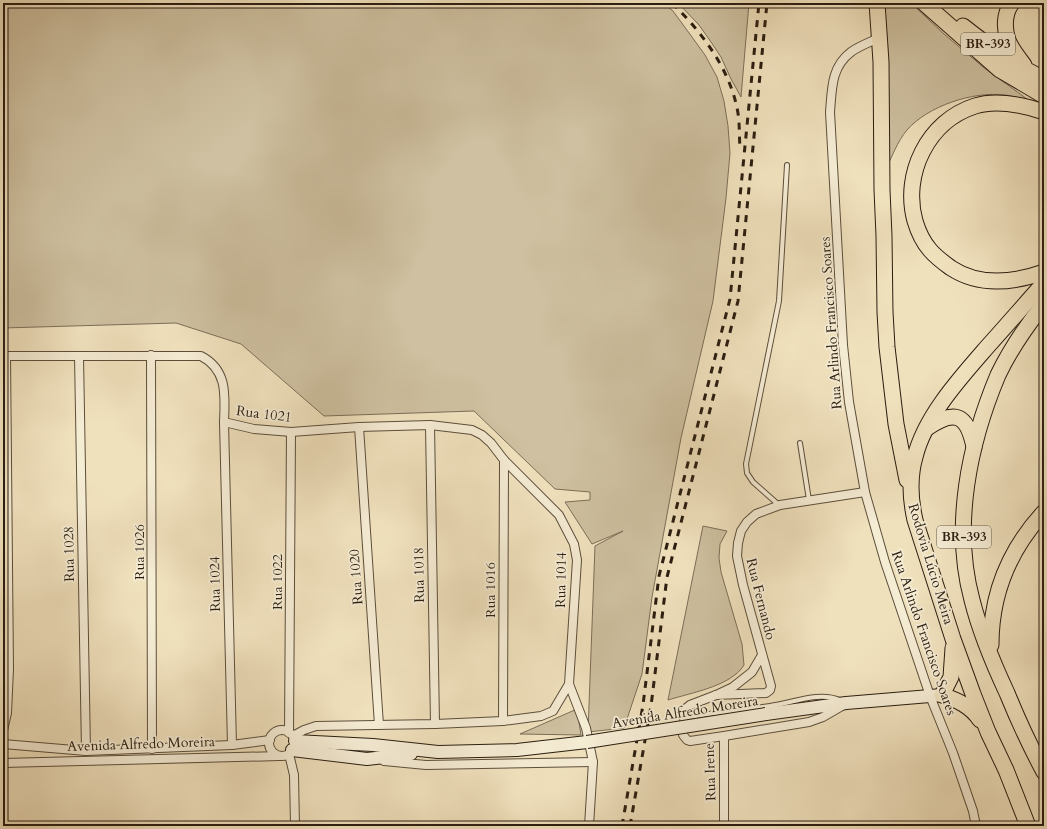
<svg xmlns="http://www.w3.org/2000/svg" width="1047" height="829" viewBox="0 0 1047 829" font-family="Cardo,serif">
<rect width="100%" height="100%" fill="#f0e1bd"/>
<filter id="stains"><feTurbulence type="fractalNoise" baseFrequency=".005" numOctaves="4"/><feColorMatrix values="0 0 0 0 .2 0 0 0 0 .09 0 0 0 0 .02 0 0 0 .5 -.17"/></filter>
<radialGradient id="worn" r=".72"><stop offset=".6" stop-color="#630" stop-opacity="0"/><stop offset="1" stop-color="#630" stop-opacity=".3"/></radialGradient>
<g fill="#cec0a0" stroke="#7c6e58">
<path d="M3,3H663L673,11L692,37L705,55L717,77L724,101L728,126L730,153L726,198L713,301L681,438L652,597L642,674L624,728L588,732L595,546L623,531L592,544L565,502L590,500V492L555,489L474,411L324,416L241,344L176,323L3,328Z"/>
<path d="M678,3H749L741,97L731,79L721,57L711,42L699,25Z"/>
<path d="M885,3H911L944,34L983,67L1034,104C1025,101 1015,96 1005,95C973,91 928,106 907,130C897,142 892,157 885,171Z"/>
<path d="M703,526L727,531L720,544L719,558L721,572L742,644L744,665C742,668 739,672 736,674C720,688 687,694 668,700Z"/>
<path d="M577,709L581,735L520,734Z"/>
</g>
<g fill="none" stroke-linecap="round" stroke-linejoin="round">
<defs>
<g id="lane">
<path d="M800,443L809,500"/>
<path d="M779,505L753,482L747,473L746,464L779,301L787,165"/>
<path d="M684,718C713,713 742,710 770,706C793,703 818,691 840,700"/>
</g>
<g id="street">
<path d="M879,38C870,42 859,46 851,52C831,67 832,89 830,112L843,345L849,402L865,492L885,562L930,696L953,753L973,811L976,826"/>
<path d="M151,355L152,749"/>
<path d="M3,356H201C228,370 225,396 224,422L254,429L291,432L359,427L430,425L472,430L482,435L491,443L504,460L559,515L574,544L577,560L569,684L586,728L593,762L589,826"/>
<path d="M79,356L86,751"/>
<path d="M224,422L232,745"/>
<path d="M430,425L435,724"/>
<path d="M359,427L379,725"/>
<path d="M716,695L766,693L770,690L771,686L743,585L737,556L738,543L741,531L747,522L756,514L780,505L865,492"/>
<path d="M503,721L504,460"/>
<path d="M3,730L7,713L9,669L6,356"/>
<circle cx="282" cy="743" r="13"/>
<path d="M289,733L291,432"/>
<path d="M293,736L304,730L316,726L435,724L503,721L541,716L553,711L569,684"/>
<path d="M724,736L809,722L823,717L842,706"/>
<path d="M3,744L86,751L232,745L270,740"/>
<path d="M289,754L294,775L295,826"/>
<path d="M384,761L426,765L593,762"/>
<path d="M3,763L279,756"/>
<path d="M724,826V736L690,741L687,740L683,735L685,709L690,705L716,695L733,687L752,672L762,655"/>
</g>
<g id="secondary">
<path d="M766,714L846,703L942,695"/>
<path d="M295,741L373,745L438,752L517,750L587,742"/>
<path d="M292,750L367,759L411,754"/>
</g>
<g id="highway">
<path d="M877,3L881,62L882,190L884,236L885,312L887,347L896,424L907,480"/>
<path d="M924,3L1000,70L1044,96"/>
<path d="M1012,3C1004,13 1004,29 1008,40C1011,49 1019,58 1024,65"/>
<path d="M963,26C988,46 1015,65 1044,79"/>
<path d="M1044,112C1023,105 997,99 975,106C928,121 902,174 915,221C918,231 923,242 930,250C936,257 944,263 951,268C980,287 1013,283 1044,272"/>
<path d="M1044,304C1028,324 1009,352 998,375C969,444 952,526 972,600C980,632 993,663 1007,693C1018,720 1030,746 1044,772"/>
<path d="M927,428C955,409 967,414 974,447"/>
<path d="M991,645C991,593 1009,550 1044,512"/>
<path d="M953,648L951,677L942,695C957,700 971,706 980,720"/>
<path d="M1028,826L1006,770L988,732L973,694L953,639L915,520C910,498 909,478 915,457C925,416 961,377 988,346C1007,325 1025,304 1044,283"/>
</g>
</defs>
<use href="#lane" stroke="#5c4e3b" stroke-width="6"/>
<use href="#street" stroke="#5c4e3b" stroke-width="10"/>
<use href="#secondary" stroke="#2a1d10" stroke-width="14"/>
<use href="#highway" stroke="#2a1d10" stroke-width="17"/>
<use href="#lane" stroke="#f5ecd4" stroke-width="4"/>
<use href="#street" stroke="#f5ecd4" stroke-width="8"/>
<use href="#secondary" stroke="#f5ecd4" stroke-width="12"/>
<use href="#highway" stroke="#f0e1bd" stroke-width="15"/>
<g stroke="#2a1d10" stroke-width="3" stroke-dasharray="7 7" stroke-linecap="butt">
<path d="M672,3C701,31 729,68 737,108C740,121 739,135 740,148"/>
<path d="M622,826L643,705L659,576L730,299L759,3"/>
<path d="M630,826L651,706L667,577L738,301L767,3"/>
</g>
<defs>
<path id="secondary-bridge" d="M587,742L766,714"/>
</defs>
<use href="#secondary-bridge" stroke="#2a1d10" stroke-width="14" stroke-linecap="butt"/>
<use href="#secondary-bridge" stroke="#f5ecd4" stroke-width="12"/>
</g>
<g text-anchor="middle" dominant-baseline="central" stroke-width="3.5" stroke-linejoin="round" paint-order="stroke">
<g fill="#f5ecd4" stroke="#675b4b" stroke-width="1">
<rect x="961" y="33" width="54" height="22" rx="3"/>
<rect x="937" y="526" width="54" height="22" rx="3"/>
</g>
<g font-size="13" font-weight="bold" fill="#2a1d10">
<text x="988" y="44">BR-393</text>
<text x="964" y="537">BR-393</text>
</g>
<g font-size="14" fill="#2a1d10" stroke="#f5ecd4">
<text transform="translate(831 323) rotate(-94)">Rua Arlindo Francisco Soares</text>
<text transform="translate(264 414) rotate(7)">Rua 1021</text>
<text transform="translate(139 552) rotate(-90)">Rua 1026</text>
<text transform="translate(69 554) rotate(-91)">Rua 1028</text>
<text transform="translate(931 564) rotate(73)">Rodovia Lúcio Meira</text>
<text transform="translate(419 575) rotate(-91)">Rua 1018</text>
<text transform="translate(356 577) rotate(-94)">Rua 1020</text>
<text transform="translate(561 580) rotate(-89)">Rua 1014</text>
<text transform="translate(277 582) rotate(-90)">Rua 1022</text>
<text transform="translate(215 584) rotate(-91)">Rua 1024</text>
<text transform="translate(490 590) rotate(-90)">Rua 1016</text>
<text transform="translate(761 599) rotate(76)">Rua Fernando</text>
<text transform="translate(924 633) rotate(71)">Rua Arlindo Francisco Soares</text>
<text transform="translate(685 712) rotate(-9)">Avenida Alfredo Moreira</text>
<text transform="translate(141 744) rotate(-2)">Avenida Alfredo Moreira</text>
<text transform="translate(710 772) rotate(-92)">Rua Irene</text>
</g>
</g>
<rect width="1047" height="829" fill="none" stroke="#f0e1bd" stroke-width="16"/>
<rect x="4" y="4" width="1039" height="821" fill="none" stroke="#2a1d10" stroke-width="2"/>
<rect x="8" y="8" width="1031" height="813" fill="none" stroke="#2a1d10"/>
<rect width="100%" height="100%" filter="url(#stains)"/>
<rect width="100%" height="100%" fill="url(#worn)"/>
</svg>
